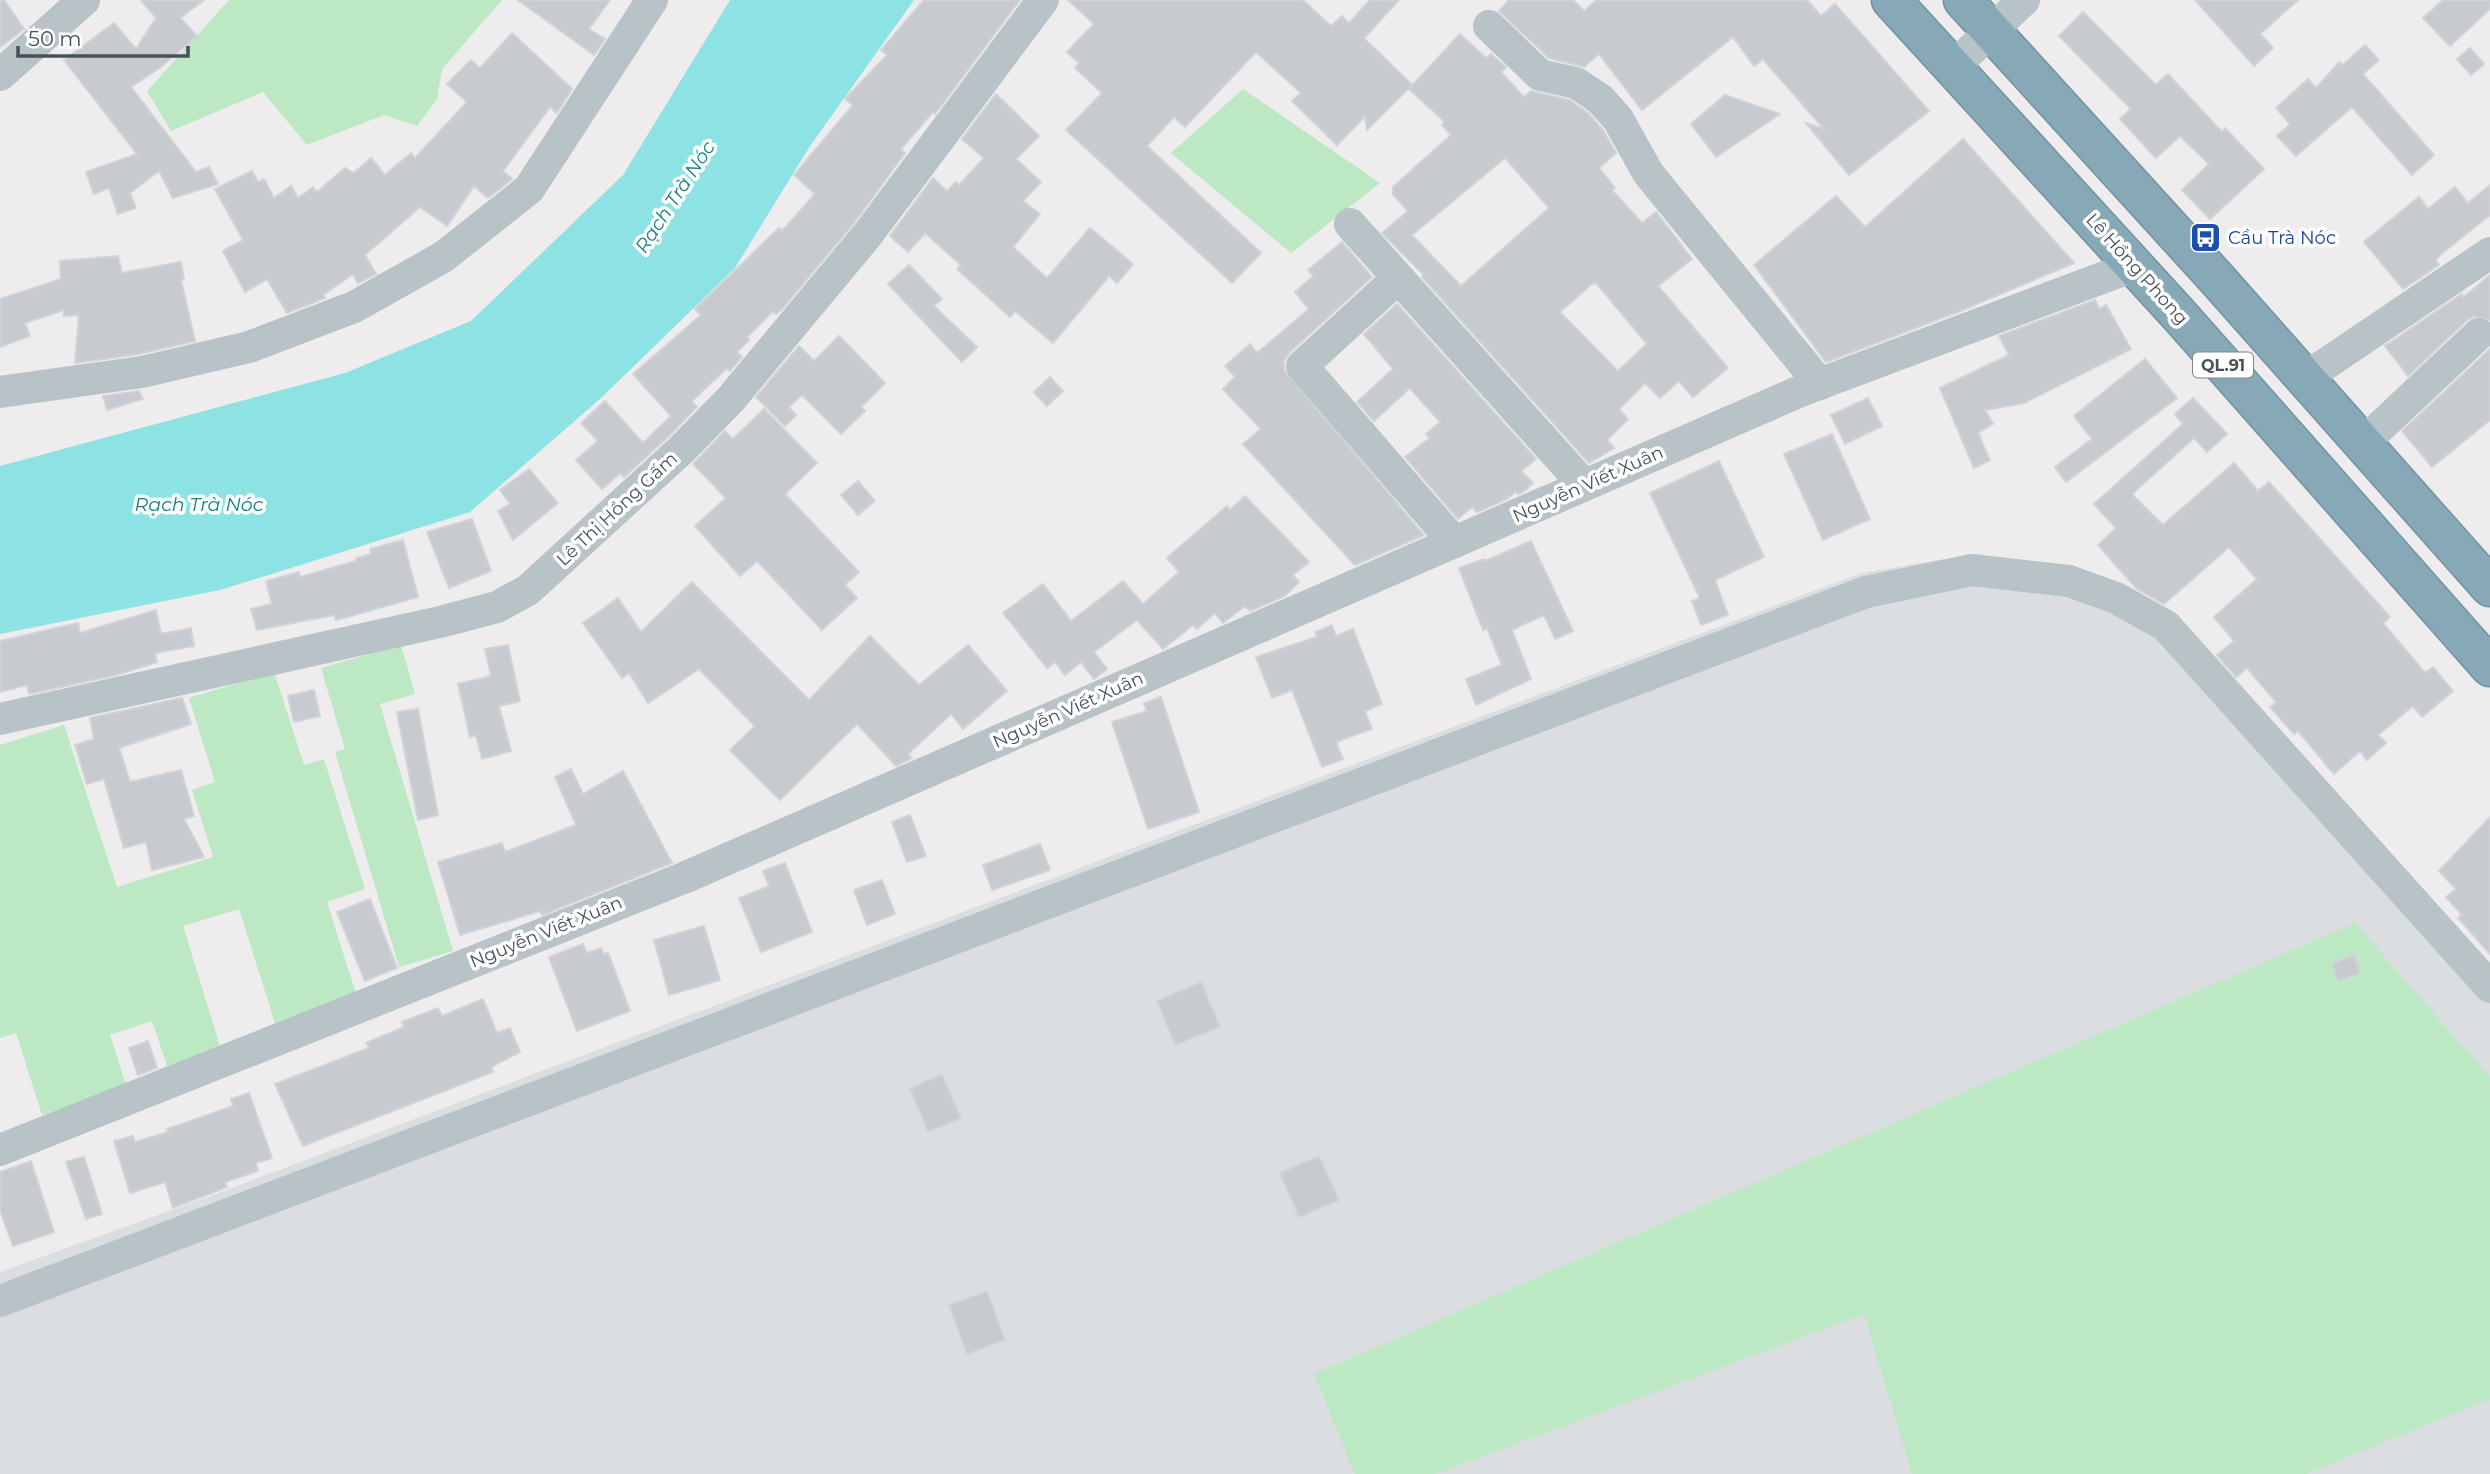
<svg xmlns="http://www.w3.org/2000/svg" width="2490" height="1474" viewBox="0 0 2490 1474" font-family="Montserrat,sans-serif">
<rect width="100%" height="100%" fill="#eeecec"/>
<path fill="#dbdee0" d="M1951,558L2023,560L2092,575L2490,967V1474H0V1272L205,1198L1861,573Z"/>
<g fill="#bce9c4">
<path d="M229,0H502L442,69L437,99L417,126L384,115L307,145L263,92L171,131L147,91Z"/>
<path d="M1243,89L1380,183L1291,253L1171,153Z"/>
<path d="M401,645L415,694L380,704L453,951L399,967L335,752L345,749L321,668Z"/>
<path d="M274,672L304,765L324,759L365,889L327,902L357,997L275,1023L239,909L183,926L221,1049L167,1066L152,1021L110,1035L127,1088L42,1115L16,1033L0,1038V745L64,725L117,887L213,857L192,790L215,782L189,698Z"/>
<path d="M2355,923L2490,1078V1399L2306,1474H1912L1864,1314L1436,1474H1355L1314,1374Z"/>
</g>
<path fill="#8de3e3" d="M730,0H914L810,146L735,268L601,398L470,512L220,590L0,634V466L345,373L471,321L623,175Z"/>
<g fill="#c7cace" stroke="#d0d3d7" stroke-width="2" fill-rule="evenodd">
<path d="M0,0H4L24,29L0,47Z"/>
<path d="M141,0H204L180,18L197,36L161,67L131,87L196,172L209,167L218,184L173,198L159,171L130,193L136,208L118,214L109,188L94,194L86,172L137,154L64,60L114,23L136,49L156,18Z"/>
<path d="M518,0H610L589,29L605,39L594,55Z"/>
<path d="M924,0H1020L935,114L933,112L901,149L905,153L854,223L782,309L776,314L773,311L747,337L749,340L737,352L742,357L730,371L726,369L692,401L697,407L668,437L624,477L620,473L602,489L576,460L598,441L581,423L605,401L643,443L671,416L633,374L701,315L695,309L779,228L782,231L815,194L794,175L853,105L845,99L887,55L881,50Z"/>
<path d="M1068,0H1303L1331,26L1342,16L1349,23L1370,0H1399L1364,38L1412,85L1367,130L1365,116L1337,145L1292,101L1301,93L1256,52L1185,127L1174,117L1147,146L1261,253L1232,283L1066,130L1102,93L1075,68L1079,63L1067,52L1094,24Z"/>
<path d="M1509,0H1573L1584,11L1597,0H1807L1821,16L1835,4L1929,111L1849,175L1806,123L1824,129L1763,59L1754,66L1733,37L1642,110L1599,54L1584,67L1549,58L1499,11Z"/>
<path d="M2195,0H2298L2260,34L2273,48L2254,66Z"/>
<path d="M2443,0H2490V9L2450,46L2423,18Z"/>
<path d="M2083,12L2156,85L2168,74L2222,132L2225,128L2264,169L2210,219L2182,190L2209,164L2180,136L2156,158L2120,119L2131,109L2059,36Z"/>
<path d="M512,33L572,89L557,113L550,107L503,171L512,179L488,198L474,186L447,226L420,207L365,255L376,274L358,283L353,274L323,295L325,298L287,313L267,279L245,292L223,251L243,240L215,189L252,171L258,182L264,179L274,198L291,186L298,198L313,187L317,192L345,168L354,173L371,158L385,175L411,153L415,158L467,102L447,84L471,60L480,68Z"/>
<path d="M1460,34L1486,58L1491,54L1506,67L1501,72L1524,97L1531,91L1569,100L1588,113L1603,130L1616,153L1599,168L1615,188L1612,190L1642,223L1656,212L1692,259L1658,286L1728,368L1693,397L1679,381L1660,398L1645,383L1619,409L1628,419L1607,440L1614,448L1589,463L1422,277L1424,275L1382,233L1408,211L1393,194V187L1451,135L1442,125L1445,122L1409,89ZM1505,158L1549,208L1461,286L1412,235ZM1593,283L1597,284L1647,344L1618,371L1560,312Z"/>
<path d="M2365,45L2379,60L2363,74L2434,155L2412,175L2352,107L2296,156L2277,136L2290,124L2276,108L2308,79L2316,88L2339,62L2343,65Z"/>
<path d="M2470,48L2484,64L2471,75L2457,59Z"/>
<path d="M996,94L1039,136L1016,159L1041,182L1023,201L1040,214L1013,247L1047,278L1090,228L1133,264L1117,283L1109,276L1053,343L1015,311L1010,317L957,269L961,265L925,233L908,252L890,236L933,178L947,191L956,182L959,185L984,158L962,139Z"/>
<path d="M1725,95L1780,114L1716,157L1691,124Z"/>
<path d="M1963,139L2074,263L1963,310L1826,362L1754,265L1836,196L1865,227Z"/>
<path d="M2490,185V215L2441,254L2436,260L2439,265L2403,289L2364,242L2419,197L2428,209L2455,187L2468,203Z"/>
<path d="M1342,242L1372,277L1290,352L1284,361V370L1424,535L1355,565L1243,444L1261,429L1223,389L1235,377L1225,366L1250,344L1257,353L1309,309L1295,292L1313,276L1308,270Z"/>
<path d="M118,256L122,273L181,262L184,280H181L195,341L139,354L75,363L79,315L64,316V310L25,323L30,336L0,347V299L61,279L60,261Z"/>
<path d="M909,265L942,299L934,306L977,347L962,362L888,284Z"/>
<path d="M2490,275V320L2475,316L2467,320L2408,376L2385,346L2462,294L2464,297Z"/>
<path d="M2095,300L2099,309L2106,305L2131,349L2024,403L1985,410L1993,424L1978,433L1990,460L1974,468L1940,388L2009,355L1999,336Z"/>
<path d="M1397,304L1536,459L1521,471L1533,483L1523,492L1518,494L1516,491L1507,499L1477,512L1472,507L1458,519L1405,457L1430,438L1426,434L1440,422L1410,388L1374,421L1357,402L1393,369L1364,334Z"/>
<path d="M839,336L885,383L861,407L865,411L841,434L802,395L789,407L796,415L785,426L756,397L799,346L814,361Z"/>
<path d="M2490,349V420L2432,467L2402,431Z"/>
<path d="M2145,359L2177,398L2066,482L2055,467L2092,439L2074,416Z"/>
<path d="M1050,377L1063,391L1047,406L1034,392Z"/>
<path d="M139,391L143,399L107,410L103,396Z"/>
<path d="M1868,398L1882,426L1845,444L1831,415Z"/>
<path d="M2193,398L2227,434L2207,452L2194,438L2132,494L2163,525L2234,463L2258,491L2269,482L2390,617L2383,623L2425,673L2433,667L2453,691L2422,717L2413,706L2378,735L2386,743L2367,760L2360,751L2334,774L2298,731L2294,734L2270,707L2276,702L2247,668L2236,677L2217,655L2234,641L2214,617L2257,579L2229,547L2164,604L2137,589L2098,545L2116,528L2094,504L2183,424L2175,414Z"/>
<path d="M764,409L817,463L785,494L859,572L845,585L857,598L822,630L757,561L740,576L695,526L726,498L693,464L725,431L733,439Z"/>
<path d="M1832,434L1870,519L1823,540L1784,454Z"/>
<path d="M1719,461L1764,557L1715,580L1728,615L1701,625L1692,601L1700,598L1650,493Z"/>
<path d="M529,469L558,503L513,540L498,511L510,504L500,490Z"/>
<path d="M858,481L875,501L858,515L841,495Z"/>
<path d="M1245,496L1309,562L1293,575L1299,582L1285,596L1250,611L1245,606L1223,623L1215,613L1197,629L1193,625L1163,649L1137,620L1094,652L1107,669L1094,679L1081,662L1065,675L1055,662L1047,668L1003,613L1043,584L1071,621L1123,581L1143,604L1179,572L1167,558L1227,506L1230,510Z"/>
<path d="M472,519L491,571L449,588L427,532Z"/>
<path d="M403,540L418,597L336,620L334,615L257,630L251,609L272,604L266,581L299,572L300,577L356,561V558L371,554L370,549Z"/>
<path d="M1531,541L1573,631L1555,639L1544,615L1512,630L1531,679L1476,705L1466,679L1502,665L1487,628L1483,630L1459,568L1484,559L1485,561Z"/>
<path d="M692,582L809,700L870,636L919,685L968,645L1007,691L963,729L951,714L908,754L912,758L896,766L857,724L780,800L730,750L755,726L699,669L648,703L629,673L622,678L583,623L618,598L641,632Z"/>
<path d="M156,610L161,634L191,628L194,646L155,653L157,662L116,675L29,694L27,685L0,692V641L78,623L80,633Z"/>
<path d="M1332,625L1336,636L1353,629L1382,704L1365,711L1372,729L1336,742L1343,759L1322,767L1292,690L1272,698L1256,657L1317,637L1315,632Z"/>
<path d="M508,645L520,701L499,706L511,751L482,759L476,735L470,737L458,684L491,676L485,649Z"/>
<path d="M314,690L320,716L294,722L288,696Z"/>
<path d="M1161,697L1199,812L1148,829L1112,722L1147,711L1144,703Z"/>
<path d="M182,698L191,724L119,748L130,782L181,770L194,816L184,819L204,857L152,870L146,842L124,848L104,779L87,784L75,745L94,739L90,718Z"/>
<path d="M418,709L438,815L418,820L397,712Z"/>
<path d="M571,769L583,794L623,771L672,863L542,915L540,911L460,935L438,862L502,843L505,852L576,825L555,777Z"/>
<path d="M910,815L926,856L907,862L892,822Z"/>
<path d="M2490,817V954L2458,918L2462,915L2446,897L2456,889L2439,871Z"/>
<path d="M1040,844L1050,870L992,890L983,865Z"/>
<path d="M785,863L812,932L761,952L739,898L769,886L763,871Z"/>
<path d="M882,880L895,914L867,925L854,890Z"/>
<path d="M370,899L397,968L365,981L337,912Z"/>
<path d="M704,926L720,980L669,995L654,940Z"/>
<path d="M583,944L587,953L601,948L603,954L608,953L630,1011L577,1031L549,957Z"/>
<path d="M2354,955L2360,973L2338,981L2332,963Z"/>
<path d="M1201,982L1220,1027L1175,1045L1157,1001Z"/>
<path d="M483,999L497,1033L510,1028L520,1052L491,1067L493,1072L303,1146L275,1084L369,1048L366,1043L404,1027L402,1022L438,1008L442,1016Z"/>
<path d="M148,1041L157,1068L138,1075L129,1048Z"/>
<path d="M942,1075L961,1118L928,1132L910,1088Z"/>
<path d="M249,1093L272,1158L256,1163L258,1171L225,1182L227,1187L173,1208L165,1182L130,1193L114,1141L133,1136L135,1142L168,1132L167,1129L233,1106L231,1099Z"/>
<path d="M1319,1156L1339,1200L1299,1217L1280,1173Z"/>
<path d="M84,1157L102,1214L86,1219L66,1162Z"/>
<path d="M31,1161L54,1232L13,1246L0,1210V1172Z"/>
<path d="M987,1291L1005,1340L967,1354L949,1305Z"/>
</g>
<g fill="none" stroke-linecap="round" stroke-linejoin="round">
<defs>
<g id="highway">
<path d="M1891,0L2180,316L2490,667"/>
<path d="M1963,0L2217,279L2490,587"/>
</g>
</defs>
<use href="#highway" stroke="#7293a2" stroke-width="41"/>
<g stroke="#b8c3c7" stroke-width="32">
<path d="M1489,26L1540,75L1576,83L1600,99L1618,119L1648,173L1820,384"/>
<path d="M1953,67L2024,0"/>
<path d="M0,75L84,0"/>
<path d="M1350,224L1584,485"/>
<path d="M1398,278L1302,366L1454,542"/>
<path d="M2305,378L2490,253"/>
<path d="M0,392L142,372L249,347L354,307L443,257L529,189L652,0"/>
<path d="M2363,443L2479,334"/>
<path d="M0,719L440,622L497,607L528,590L681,450L730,400L868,234L1043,0"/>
<path d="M0,1150L686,877L1803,390L2134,266"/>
<path d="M0,1301L1866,592L1972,570L2069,581L2116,598L2166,626L2490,987"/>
</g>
<use href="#highway" stroke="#87a8b7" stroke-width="38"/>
</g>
<defs>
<symbol id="bus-square" viewBox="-11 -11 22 22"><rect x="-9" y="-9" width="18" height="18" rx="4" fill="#1a4fb4" stroke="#fff"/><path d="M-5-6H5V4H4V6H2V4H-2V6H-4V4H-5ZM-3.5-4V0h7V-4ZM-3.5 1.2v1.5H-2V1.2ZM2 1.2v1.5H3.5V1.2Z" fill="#fff"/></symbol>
</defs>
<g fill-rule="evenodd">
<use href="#bus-square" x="2188" y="220" width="35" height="35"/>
</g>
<g text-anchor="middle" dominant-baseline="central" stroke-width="7" stroke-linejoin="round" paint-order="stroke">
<rect fill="#fff" stroke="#7e8689" stroke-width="2" x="2193" y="352.5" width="60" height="25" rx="5"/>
<g font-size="16" font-weight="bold" fill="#465257">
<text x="2223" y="365">QL.91</text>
</g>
<g font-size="18" fill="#164399" stroke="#fff" text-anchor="start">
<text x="2228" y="238">Cầu Trà Nóc</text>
</g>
<g font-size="18" fill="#465257" stroke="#fff">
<text transform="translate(2137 269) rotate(48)">Lê Hồng Phong</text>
<text transform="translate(1588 484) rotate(-24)">Nguyễn Viết Xuân</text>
<text transform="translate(617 509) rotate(-43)">Lê Thị Hồng Gấm</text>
<text transform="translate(1068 710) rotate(-24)">Nguyễn Viết Xuân</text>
<text transform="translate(546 932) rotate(-22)">Nguyễn Viết Xuân</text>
</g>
<g font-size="19" font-style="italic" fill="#178384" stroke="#fff">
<text transform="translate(675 197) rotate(-57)">Rạch Trà Nóc</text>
<text x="199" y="504">Rạch Trà Nóc</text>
</g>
</g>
<path d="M18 46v10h170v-10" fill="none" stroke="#465257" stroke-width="3.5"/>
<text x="28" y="46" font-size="21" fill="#465257" stroke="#ffffff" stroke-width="5" paint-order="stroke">50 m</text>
</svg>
